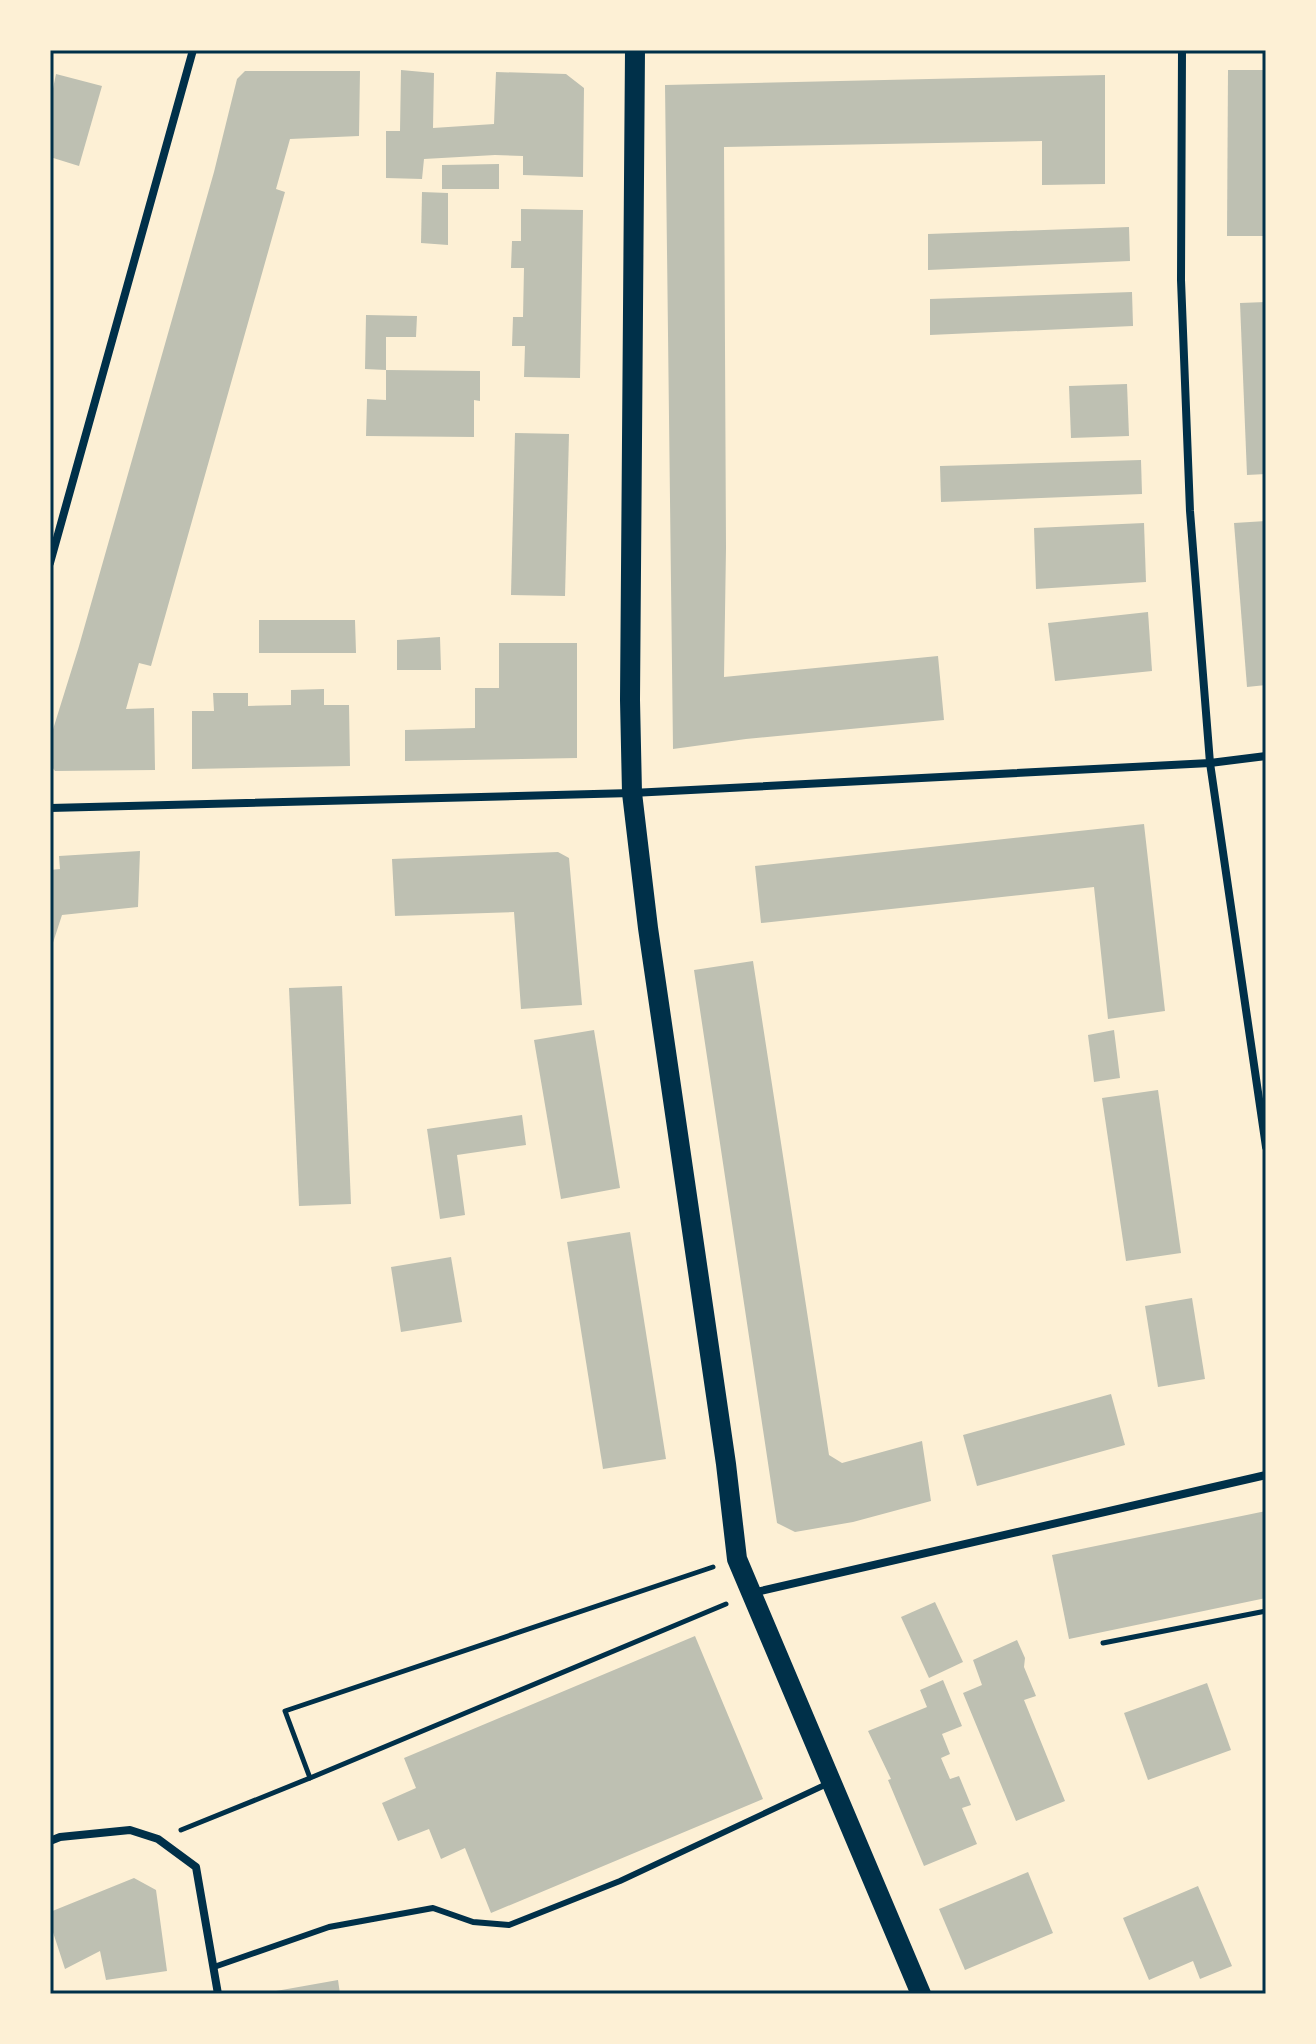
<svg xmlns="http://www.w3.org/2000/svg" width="1316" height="2044" viewBox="0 0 1316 2044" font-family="Cabin,sans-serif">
<rect width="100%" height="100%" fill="#fdf0d5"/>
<g fill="#bec0b2">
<path d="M401,70L434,73L433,128L494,124L496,72L566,74L584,88L583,177L523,175V156L495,155L424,159L422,179L386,178V131H400Z"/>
<path d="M1228,70H1266V236H1227Z"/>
<path d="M245,71H360L359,136L290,139L276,189L285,192L151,666L139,663L126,709L154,708L155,770L55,771L50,764V739L79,646L214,172L237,79Z"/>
<path d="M56,74L102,86L79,166L50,157V103Z"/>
<path d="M1105,75V184L1042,185V141L724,147L726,548L724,677L938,656L944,720L746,739L673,749L665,85Z"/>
<path d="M499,164V189H442V165Z"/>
<path d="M422,192L448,193V245L421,243Z"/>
<path d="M521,209L583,210L580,378L524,377L525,346H512L513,317H523L524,268H511L512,241H521Z"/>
<path d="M1129,227L1130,261L928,270V234Z"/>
<path d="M1132,292L1133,326L930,335V299Z"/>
<path d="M1266,302V474L1247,475L1240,303Z"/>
<path d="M366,315L417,316L416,337H386V370L365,369Z"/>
<path d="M386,370L480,371V401L474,400V437L366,436L367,399L386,400Z"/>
<path d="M1127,384L1129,436L1071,438L1069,386Z"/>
<path d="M515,433L569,434L565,596L511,595Z"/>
<path d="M1141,460L1142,494L941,502L940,466Z"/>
<path d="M1266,521V685L1247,687L1234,523Z"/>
<path d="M1144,523L1146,582L1036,589L1034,528Z"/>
<path d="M1148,612L1152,671L1055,681L1048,623Z"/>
<path d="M259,620H355L356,653H259Z"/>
<path d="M440,637L441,670H397V640Z"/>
<path d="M499,643H577V758L405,761V730L475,728V688H499Z"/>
<path d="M324,689V705H349L350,766L192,769V711H214L213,693H248V706L291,705V690Z"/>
<path d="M1144,824L1165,1011L1108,1019L1094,887L761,923L755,866Z"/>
<path d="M140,851L138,907L62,915L50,952V870L60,869L59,856Z"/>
<path d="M558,852L569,858L582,1005L521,1009L514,912L395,916L392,859Z"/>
<path d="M753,961L829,1455L842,1463L922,1441L931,1501L853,1522L795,1532L777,1523L694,970Z"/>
<path d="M342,986L351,1204L299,1206L289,988Z"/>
<path d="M594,1030L620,1188L561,1199L534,1040Z"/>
<path d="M1114,1030L1120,1078L1094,1082L1088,1035Z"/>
<path d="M1158,1090L1181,1253L1126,1261L1102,1098Z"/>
<path d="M522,1115L526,1145L457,1155L465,1215L440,1219L427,1129Z"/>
<path d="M630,1232L666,1459L603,1469L567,1242Z"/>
<path d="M451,1257L462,1322L401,1332L391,1267Z"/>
<path d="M1192,1298L1205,1379L1158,1387L1145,1306Z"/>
<path d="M1111,1394L1125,1445L977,1486L963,1435Z"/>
<path d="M1266,1511V1598L1069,1639L1052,1555Z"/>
<path d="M935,1602L963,1662L929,1678L901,1617Z"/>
<path d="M695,1636L763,1799L491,1913L465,1848L441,1859L429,1829L398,1841L382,1803L416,1788L404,1758Z"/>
<path d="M1017,1640L1025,1658L1024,1667L1036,1696L1024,1700L1065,1801L1016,1821L963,1693L982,1685L973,1660Z"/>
<path d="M943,1680L962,1726L942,1734L950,1754L941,1758L950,1779L959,1776L971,1805L962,1808L977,1844L924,1866L888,1780L891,1779L868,1731L927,1707L920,1690Z"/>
<path d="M1207,1683L1231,1750L1148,1780L1124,1713Z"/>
<path d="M1028,1872L1053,1933L965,1970L939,1909Z"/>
<path d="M134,1878L156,1890L167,1971L106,1980L100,1951L65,1969L50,1923V1912Z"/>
<path d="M1198,1886L1232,1966L1200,1979L1193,1961L1149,1980L1123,1918Z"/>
<path d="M338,1980L340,1994H276V1991Z"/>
</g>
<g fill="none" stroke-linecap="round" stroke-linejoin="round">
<g stroke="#003049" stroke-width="5">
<path d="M1103,1643L1266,1611"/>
<path d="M310,1778L726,1604"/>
<path d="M181,1830L310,1778L285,1711L713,1567"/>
</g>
<path stroke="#003049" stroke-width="6" d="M214,1967L329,1927L433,1908L473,1922L509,1925L620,1881L829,1783"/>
<g stroke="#003049" stroke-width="8">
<path d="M1182,50L1181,280L1190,511L1210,763L1266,1147"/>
<path d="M50,563L193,50"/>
<path d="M50,808L632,793L1210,763L1266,756"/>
<path d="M752,1593L1266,1475"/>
<path d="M50,1841L60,1837L130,1830L158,1839L196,1867L218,1994"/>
</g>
<path stroke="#003049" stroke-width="20" d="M635,50L630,700L632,793L648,928L726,1464L737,1559L921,1994"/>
</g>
<rect width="1316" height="2044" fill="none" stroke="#fdf0d5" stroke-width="104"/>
<rect x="52" y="52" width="1212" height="1940" fill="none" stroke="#003049" stroke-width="3"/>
</svg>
